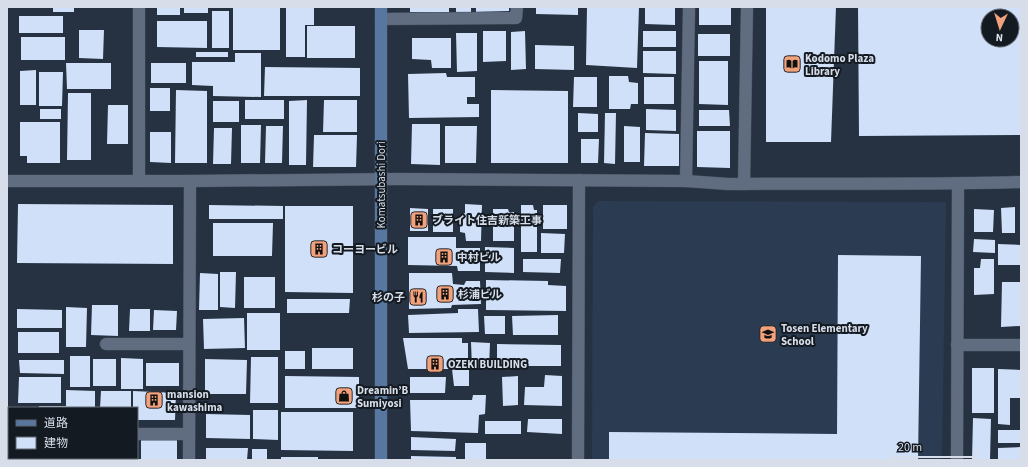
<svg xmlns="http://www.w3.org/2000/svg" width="1028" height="467" viewBox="0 0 1028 467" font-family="'Source Sans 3','Noto Sans JP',sans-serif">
<rect width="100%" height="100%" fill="#263242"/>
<path fill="#2b3b51" d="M598,201L946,202L942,460H592L593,207Z"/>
<g fill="#cfe0f8" fill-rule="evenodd">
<rect x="53" y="7" width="21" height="5"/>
<rect x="157" y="7" width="23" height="8"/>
<rect x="184" y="7" width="24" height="6"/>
<rect x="233" y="7" width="47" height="43"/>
<path d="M286,7H314V25H305V57H286Z"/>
<path d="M410,7H449V13L410,12Z"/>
<rect x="456" y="7" width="15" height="6"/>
<path d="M476,7H509V11L476,12Z"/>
<path d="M536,7H578V15L536,14Z"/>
<path d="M587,7H639L637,68L586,65Z"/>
<path d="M645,7H675V25L645,24Z"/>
<rect x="699" y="7" width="32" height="18"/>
<path d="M766,7H836L831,142H766Z"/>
<path d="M858,7H1021V135L859,136ZM988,16H1012V40H988Z"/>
<rect x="212" y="11" width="17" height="37"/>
<rect x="19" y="16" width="44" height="17"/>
<path d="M157,21H207V48L157,47Z"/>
<rect x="307" y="26" width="48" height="32"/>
<path d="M79,30H104L103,59L79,58Z"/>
<path d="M483,31H506V61L483,62Z"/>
<path d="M525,31L526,69L511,70V32Z"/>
<rect x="643" y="31" width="33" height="16"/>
<path d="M456,33H477V71L457,72Z"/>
<rect x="698" y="34" width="32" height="22"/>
<rect x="21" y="37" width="44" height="23"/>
<path d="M412,38H451V68H432L431,60L412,59Z"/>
<path d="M535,45L574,46V70L535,69Z"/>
<path d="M643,51H676V74L643,73Z"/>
<rect x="196" y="52" width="32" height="5"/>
<path d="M235,53H261V97L213,96V86L192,85V62H235Z"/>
<path d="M699,61H728V105L699,104Z"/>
<path d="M66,63H111V89H67Z"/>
<rect x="151" y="63" width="35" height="20"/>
<path d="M265,67L360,68V96H264Z"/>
<path d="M36,70V105H20V71Z"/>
<path d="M39,72H63L62,106H39Z"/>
<path d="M446,73L447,77H475V97H467V104H479V117L409,118L408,74Z"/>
<path d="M609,76H628L629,82L638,83V104H631L630,109H609Z"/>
<path d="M574,77H597V107H573Z"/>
<rect x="644" y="77" width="30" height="27"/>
<rect x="150" y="88" width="20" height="23"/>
<path d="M176,90L207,91V163H175Z"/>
<path d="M491,90L568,91V163H491Z"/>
<path d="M68,93H91V160H67Z"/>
<rect x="245" y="100" width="39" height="19"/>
<path d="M307,100L306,165H289V101Z"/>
<path d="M324,100H357V132H323Z"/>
<rect x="213" y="101" width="26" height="21"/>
<path d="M108,105H128V144H107Z"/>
<rect x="40" y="109" width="21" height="10"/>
<path d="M646,109L676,110V131L646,130Z"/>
<path d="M699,110H729L730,126H699Z"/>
<path d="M578,113L598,114V132H578Z"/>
<path d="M605,113H616L615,164L604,163Z"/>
<path d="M20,122H60V163H27V156H20Z"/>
<path d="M412,124H440V165L411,164Z"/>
<path d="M241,125H261L260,163H241Z"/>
<path d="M266,126H283L282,163H265Z"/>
<path d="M445,126H477L476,163H445Z"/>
<path d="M624,126L640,127V162H624Z"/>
<path d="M214,128H232L231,164H213Z"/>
<path d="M697,131H730V168L697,167Z"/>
<path d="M150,132H171V163L150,162Z"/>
<path d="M645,133L679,134V166H644Z"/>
<path d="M314,135H357L356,167H313Z"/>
<path d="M581,139H599L598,163H581Z"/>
<path d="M18,204L173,205V264L17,263Z"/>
<path d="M465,204L482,205L481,241H466L465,233L460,232V215L465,213Z"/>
<path d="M209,205L283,206V219H209Z"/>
<path d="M521,205H533L534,210H537V252H521Z"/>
<rect x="543" y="205" width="24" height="24"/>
<path d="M285,206H353V293L285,292Z"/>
<path d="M1015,207V233H1002L1001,208Z"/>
<path d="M410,208L428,209V231H410Z"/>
<rect x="433" y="209" width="20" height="23"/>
<path d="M493,209H508L509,212H514V241H493Z"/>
<path d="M974,209L994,210L993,232H974Z"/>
<path d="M213,223H273L272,256H213Z"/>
<path d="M541,233L565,234L564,253H541Z"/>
<path d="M408,237H456V248H480V271H458L457,266L408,265Z"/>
<path d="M974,239L995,240V253L973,252Z"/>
<path d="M998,244L1021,245V265H998Z"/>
<path d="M485,247L514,248V273L485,272Z"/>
<path d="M838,255L921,256L918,460H609V432L837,434Z"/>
<path d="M523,259H561L560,273L523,272Z"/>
<path d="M981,259H994V294L974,295V268H980Z"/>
<path d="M220,272H236L235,308L220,307Z"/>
<path d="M200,273L218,274V310H199Z"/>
<path d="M409,273H452L453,284L464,285L466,281H480L481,304L452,305L451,308L409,309Z"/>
<rect x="244" y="277" width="31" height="31"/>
<path d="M486,280L548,281V285L566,286V311L486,310Z"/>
<path d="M1002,282H1021L1020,326L1001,327Z"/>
<path d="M287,299H350L349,313H287Z"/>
<path d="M92,305H118V336L91,335Z"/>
<path d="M66,307L87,308L86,347H66Z"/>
<path d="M17,309L62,310V328H17Z"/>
<path d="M130,309H150V331H129Z"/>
<path d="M458,309H478L479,332L409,333L408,315L458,313Z"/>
<path d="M154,310L177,311L176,330H153Z"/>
<rect x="247" y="313" width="33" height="37"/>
<path d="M558,315V335H513L512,316Z"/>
<path d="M484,316H505V334H485Z"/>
<path d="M244,318L245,348L204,349L203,319Z"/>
<rect x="18" y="332" width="41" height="21"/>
<path d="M403,338H462V343H468V358L463,359V369L469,370V386H454L452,369H408Z"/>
<path d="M471,342L490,343L489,368H472Z"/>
<path d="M497,344L561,345V366H497Z"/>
<rect x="312" y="348" width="41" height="21"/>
<rect x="285" y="351" width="20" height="18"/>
<rect x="70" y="356" width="20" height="31"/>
<path d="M251,357H278V403H250Z"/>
<path d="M121,358L143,359V389H121Z"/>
<rect x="93" y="359" width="23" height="27"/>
<path d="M205,359L247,360L246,394H205Z"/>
<path d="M19,360H64V374L20,373Z"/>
<rect x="146" y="363" width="33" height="23"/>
<rect x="972" y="368" width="22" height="45"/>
<path d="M998,369L1021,370V398H1010V425L998,424Z"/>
<path d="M545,375L562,376V406L524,405L525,387H544Z"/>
<path d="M285,376L359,377V408H285Z"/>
<path d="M518,376V405L503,406L502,377Z"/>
<path d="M19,377H61V403H18Z"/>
<path d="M410,377H446L445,393H410Z"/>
<path d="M66,390L95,391V408H39V406H66Z"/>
<path d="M101,391H131V408H100Z"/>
<path d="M133,391L176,393L175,420H137V408H133Z"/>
<path d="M473,395H486L485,414L479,415L478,433L411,431L410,400H472Z"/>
<path d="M253,410H278V440L253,439Z"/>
<path d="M281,412H353V451L281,450Z"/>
<path d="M206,414L250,415V439L206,438Z"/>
<path d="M973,418L991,419L990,460H972Z"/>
<path d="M528,419H562V434L527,432Z"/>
<rect x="485" y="421" width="36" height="13"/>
<path d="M998,430H1021L1020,443H998Z"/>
<path d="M411,437L456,439L455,451L411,450Z"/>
<rect x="141" y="440" width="36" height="20"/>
<rect x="465" y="443" width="21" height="17"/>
<path d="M1021,447V460H998V448Z"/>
<path d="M206,448H248L247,460H206Z"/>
<rect x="252" y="449" width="15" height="11"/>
<path d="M411,456L456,457V460H411Z"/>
<rect x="281" y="457" width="37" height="3"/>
<rect x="19" y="458" width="36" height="2"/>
<rect x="62" y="458" width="23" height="2"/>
<rect x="87" y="458" width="20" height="2"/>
<rect x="112" y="458" width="24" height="2"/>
</g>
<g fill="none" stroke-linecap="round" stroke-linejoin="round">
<defs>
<g id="lane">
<path d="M381,19L516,18L517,7"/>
<path d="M139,181V7"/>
<path d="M686,181L689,7"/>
<path d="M106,344H189"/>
<path d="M7,433H9"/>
<path d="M137,434H189"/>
</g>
<g id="street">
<path d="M7,181H190L399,179L686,181L728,184H744C836,183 929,185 1021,182"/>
<path d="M744,184L747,7"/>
<path d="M957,345H1021"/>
<path d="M189,460L190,181"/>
<path d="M578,460L579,180"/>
<path d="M957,460L958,184"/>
</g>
<path id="secondary" d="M381,7V460"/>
</defs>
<use href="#lane" stroke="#434d5a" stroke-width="13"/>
<use href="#street" stroke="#434d5a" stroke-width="13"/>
<use href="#secondary" stroke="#434d5a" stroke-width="13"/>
<use href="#lane" stroke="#606d80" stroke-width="12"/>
<use href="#street" stroke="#606d80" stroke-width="12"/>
<use href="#secondary" stroke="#5777a1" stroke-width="12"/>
</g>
<defs>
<symbol id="library-square" viewBox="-11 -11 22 22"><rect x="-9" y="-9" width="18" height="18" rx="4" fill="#f1a17b" stroke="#141a21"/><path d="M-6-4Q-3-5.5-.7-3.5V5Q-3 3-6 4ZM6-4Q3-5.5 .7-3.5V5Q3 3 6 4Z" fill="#111"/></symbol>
<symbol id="building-square" viewBox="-11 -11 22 22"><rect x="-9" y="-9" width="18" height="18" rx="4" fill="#f1a17b" stroke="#141a21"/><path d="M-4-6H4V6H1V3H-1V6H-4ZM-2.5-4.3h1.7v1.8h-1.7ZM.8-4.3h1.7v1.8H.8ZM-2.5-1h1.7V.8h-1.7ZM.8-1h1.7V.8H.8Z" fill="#111"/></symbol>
<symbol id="restaurant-square" viewBox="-11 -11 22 22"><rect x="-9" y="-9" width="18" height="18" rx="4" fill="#f1a17b" stroke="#141a21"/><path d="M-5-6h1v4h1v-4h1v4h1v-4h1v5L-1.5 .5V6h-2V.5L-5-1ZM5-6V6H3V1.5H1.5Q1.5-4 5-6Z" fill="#111"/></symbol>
<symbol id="school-square" viewBox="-11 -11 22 22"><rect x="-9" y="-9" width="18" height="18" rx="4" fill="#f1a17b" stroke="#141a21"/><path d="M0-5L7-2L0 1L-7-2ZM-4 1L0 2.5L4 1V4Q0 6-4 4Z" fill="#111"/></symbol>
<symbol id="shop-square" viewBox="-11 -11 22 22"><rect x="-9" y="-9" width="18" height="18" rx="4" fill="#f1a17b" stroke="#141a21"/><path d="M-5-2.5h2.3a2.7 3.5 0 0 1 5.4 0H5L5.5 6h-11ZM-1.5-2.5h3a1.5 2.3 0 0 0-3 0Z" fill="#111"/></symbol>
</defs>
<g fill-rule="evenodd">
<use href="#library-square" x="782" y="54" width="20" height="20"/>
<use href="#building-square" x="409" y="210" width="20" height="20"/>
<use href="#building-square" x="309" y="239" width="20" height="20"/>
<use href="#building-square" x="434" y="247" width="20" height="20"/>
<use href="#building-square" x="435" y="284" width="20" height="20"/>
<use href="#restaurant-square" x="408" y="287" width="20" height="20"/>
<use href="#school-square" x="758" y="324" width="20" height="20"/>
<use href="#building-square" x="425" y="354" width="20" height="20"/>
<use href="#shop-square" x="334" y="386" width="20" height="20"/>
<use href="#building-square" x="144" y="390" width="20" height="20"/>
</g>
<g text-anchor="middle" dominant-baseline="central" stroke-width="4" stroke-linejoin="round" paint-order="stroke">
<g font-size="11" font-weight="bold" fill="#d7dee9" stroke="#141a21" text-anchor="start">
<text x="805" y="58">Kodomo Plaza<tspan x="805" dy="13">Library</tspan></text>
<text x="432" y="220">ブライト住吉新築工事</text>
<text x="332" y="249">コーヨービル</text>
<text x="457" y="257">中村ビル</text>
<text x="458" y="294">杉浦ビル</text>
<text x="405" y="297" text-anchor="end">杉の子</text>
<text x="781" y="328">Tosen Elementary<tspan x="781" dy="13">School</tspan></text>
<text x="448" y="364">OZEKI BUILDING</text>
<text x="357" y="390">Dreamin’B<tspan x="357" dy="13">Sumiyosi</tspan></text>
<text x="167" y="394">mansion<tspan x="167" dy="13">kawashima</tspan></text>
</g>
<g font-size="11" fill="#d7dee9" stroke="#141a21">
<text transform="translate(381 185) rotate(-90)">Komatsubashi Dori</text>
</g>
</g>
<rect width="1028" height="467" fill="none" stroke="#d7dee9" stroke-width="16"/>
<rect x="8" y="407" width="130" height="52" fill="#141a21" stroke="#626871"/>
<rect x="16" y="420" width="20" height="6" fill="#5777a1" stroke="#626871"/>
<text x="44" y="427" font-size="12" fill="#d7dee9">道路</text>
<rect x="16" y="437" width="20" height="12" fill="#cfe0f8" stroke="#626871"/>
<text x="44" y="447" font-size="12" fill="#d7dee9">建物</text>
<g transform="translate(1000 28) rotate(184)"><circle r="19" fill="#141a21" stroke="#626871"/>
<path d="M0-3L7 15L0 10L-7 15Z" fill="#f1a17b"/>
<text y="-6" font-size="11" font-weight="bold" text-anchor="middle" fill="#d7dee9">N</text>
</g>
<path d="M892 451v6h84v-6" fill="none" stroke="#d7dee9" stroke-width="2"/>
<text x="898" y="451" font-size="12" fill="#d7dee9" stroke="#141a21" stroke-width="3" paint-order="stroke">20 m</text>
</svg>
